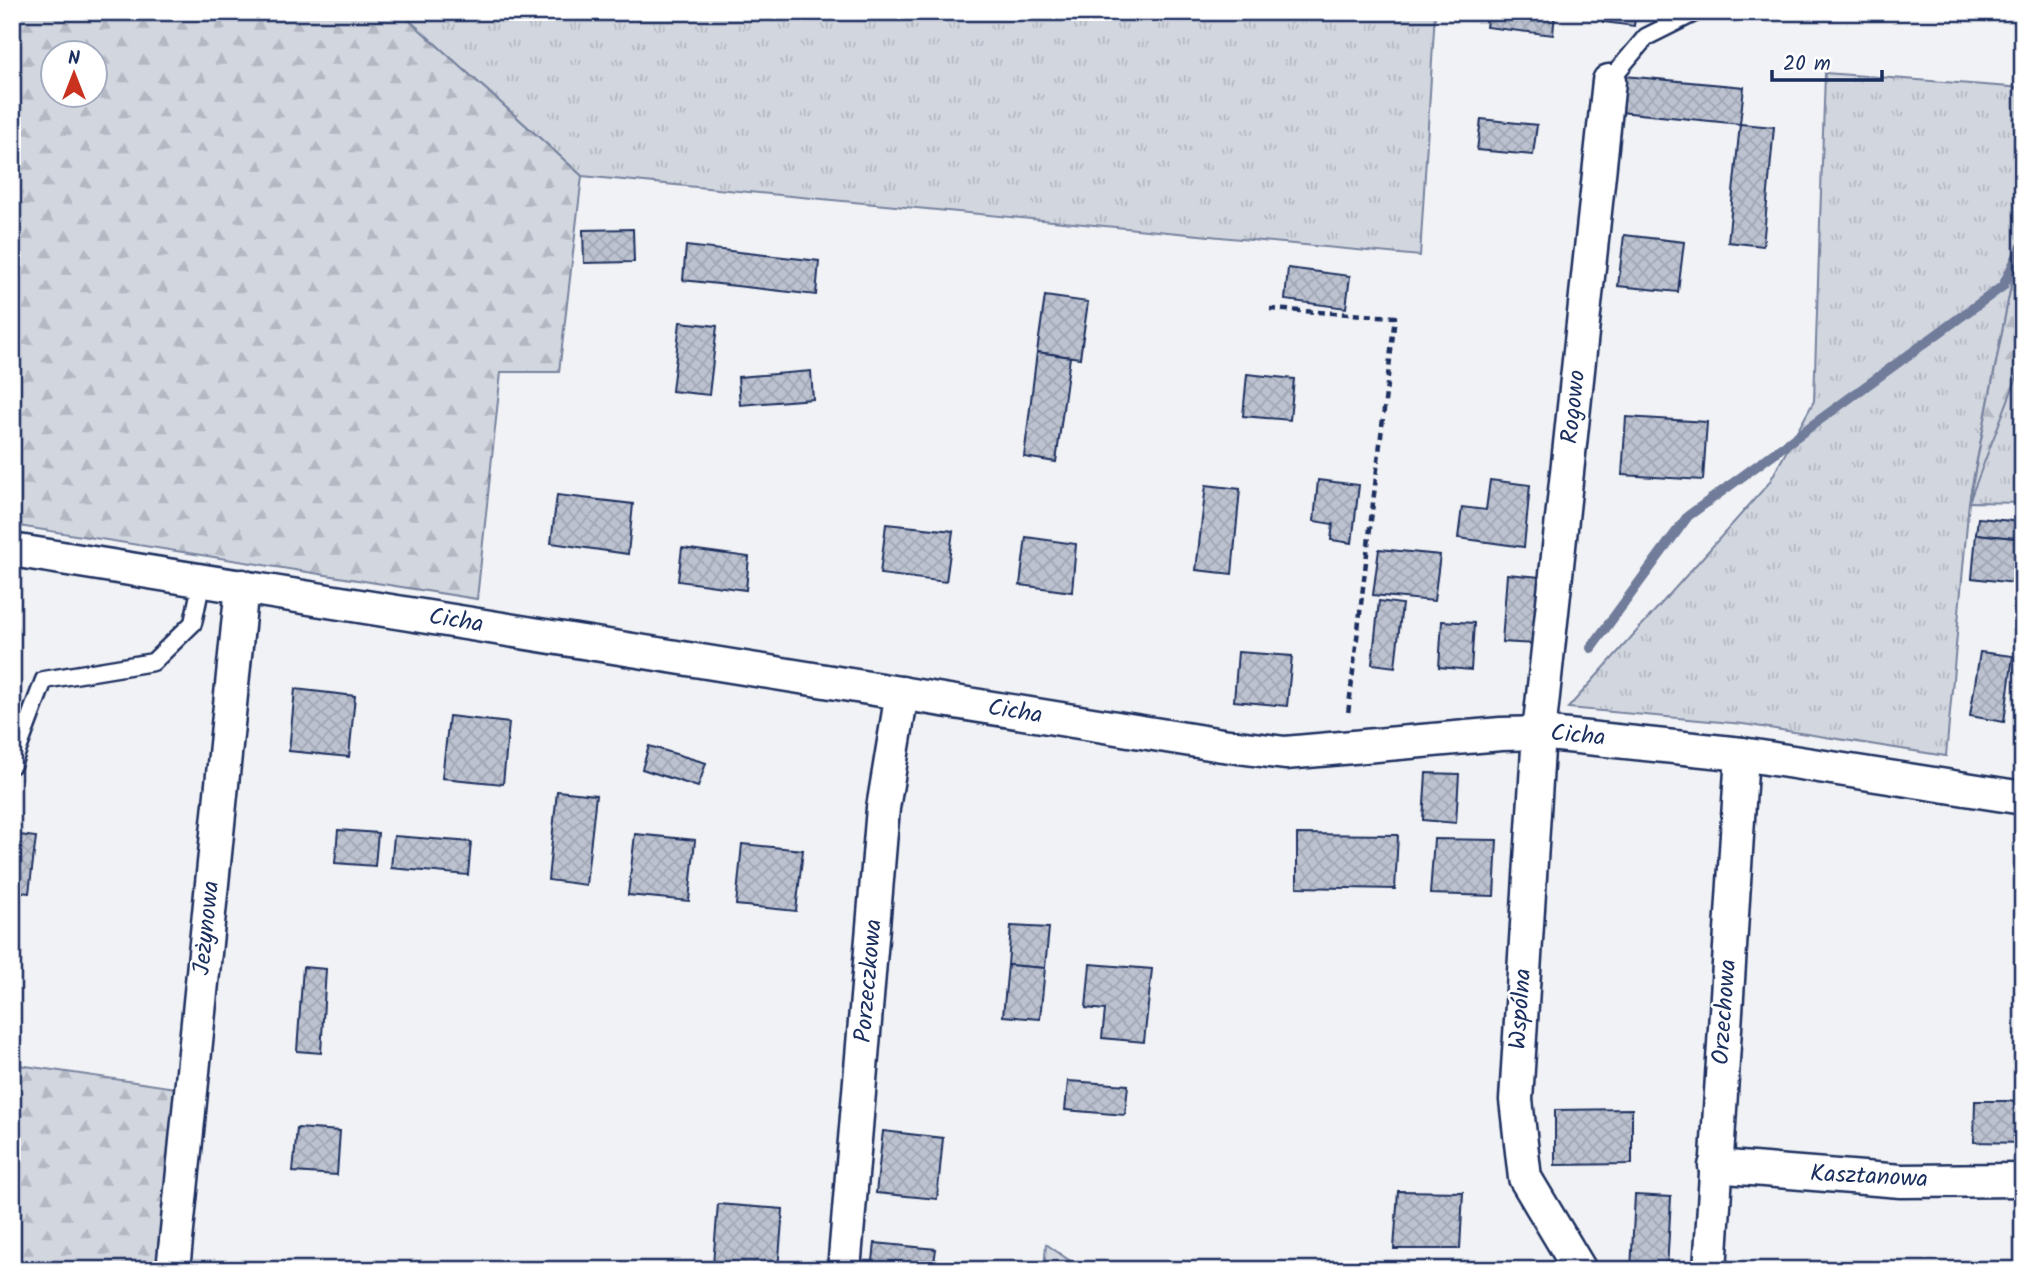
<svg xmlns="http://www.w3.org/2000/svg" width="2035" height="1282" viewBox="0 0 2035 1282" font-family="Kalam,sans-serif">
<defs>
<pattern id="grass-tufts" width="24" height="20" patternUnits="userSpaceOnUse" patternTransform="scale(1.75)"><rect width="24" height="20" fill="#d2d6df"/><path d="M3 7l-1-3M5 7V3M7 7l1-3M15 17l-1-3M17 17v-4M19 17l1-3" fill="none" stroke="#b4b8c2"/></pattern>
<pattern id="forest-firs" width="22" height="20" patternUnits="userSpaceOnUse" patternTransform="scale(1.75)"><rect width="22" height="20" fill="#d2d6df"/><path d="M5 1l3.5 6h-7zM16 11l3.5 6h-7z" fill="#b4b8c2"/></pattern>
<pattern id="building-cross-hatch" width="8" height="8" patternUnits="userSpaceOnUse" patternTransform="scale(1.75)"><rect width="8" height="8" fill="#bcc2d0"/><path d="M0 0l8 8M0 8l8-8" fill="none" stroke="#a1a7b5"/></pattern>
</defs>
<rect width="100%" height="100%" fill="#f1f2f5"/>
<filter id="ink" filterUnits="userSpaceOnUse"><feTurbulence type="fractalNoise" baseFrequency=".0143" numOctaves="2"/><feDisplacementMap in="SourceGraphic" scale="14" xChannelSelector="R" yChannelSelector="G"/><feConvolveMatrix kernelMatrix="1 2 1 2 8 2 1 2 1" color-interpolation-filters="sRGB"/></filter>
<g filter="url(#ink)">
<g fill="url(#grass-tufts)" stroke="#76829e" stroke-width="2">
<path d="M400,12H1435L1420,256L582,176Z"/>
<path d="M1825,73L2023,88V224L1970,496L2023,361V503L1969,502L1946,756L1743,724L1568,708L1769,483L1814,401Z"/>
</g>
<g fill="url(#forest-firs)" stroke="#76829e" stroke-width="2" fill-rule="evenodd">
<path d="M12,12H400L582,176L559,372H501L477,599L12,525ZM52,52H94V94H52Z"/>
<path d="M2023,224V361L1969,502Z"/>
<path d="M12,1064L176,1088L157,1270H12Z"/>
<path d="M1046,1244L1083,1270H1044Z"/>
</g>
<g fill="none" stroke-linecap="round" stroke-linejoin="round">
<path stroke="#707c9a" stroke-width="10" d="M1591,648L1688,516L2003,286L2023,244"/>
</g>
<g fill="url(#building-cross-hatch)" stroke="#1b2f5e" stroke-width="2">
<path d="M1488,12H1555L1553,35L1486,27Z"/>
<path d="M1605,12H1636L1634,26L1603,22Z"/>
<path d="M1624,76L1744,87L1740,124L1620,112Z"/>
<path d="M1481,119L1537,125L1533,155L1477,150Z"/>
<path d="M1740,124L1774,127L1763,246L1728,242Z"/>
<path d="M633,229L634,262L584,263L583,230Z"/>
<path d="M1624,235L1684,242L1678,292L1618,286Z"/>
<path d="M686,246L819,261L816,295L683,280Z"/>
<path d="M1288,268L1350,276L1346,308L1285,300Z"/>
<path d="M1045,296L1088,302L1080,358L1037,352Z"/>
<path d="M680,322L717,326L709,395L672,391Z"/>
<path d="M1037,352L1070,357L1056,462L1024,457Z"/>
<path d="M811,371L813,399L740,405L738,377Z"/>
<path d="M1247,374L1294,379L1290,420L1243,416Z"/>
<path d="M1626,417L1707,422L1703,480L1622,475Z"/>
<path d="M1318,480L1359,485L1352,543L1331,540L1333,524L1314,521Z"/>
<path d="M1490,480L1530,485L1524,547L1458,538L1462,507L1486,510Z"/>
<path d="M1206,485L1240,489L1232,574L1196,570Z"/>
<path d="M557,495L633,504L628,554L551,543Z"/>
<path d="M1978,518L2023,522V539L1976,534Z"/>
<path d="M886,524L953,531L946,582L880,574Z"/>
<path d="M1976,534L2023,539V584L1972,578Z"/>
<path d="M1026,537L1076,544L1072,592L1020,585Z"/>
<path d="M682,548L749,557L746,590L678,581Z"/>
<path d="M1379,549L1440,555L1434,601L1373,595Z"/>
<path d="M1507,574L1540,577L1535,644L1502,642Z"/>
<path d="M1379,601L1402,604L1395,667L1372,664Z"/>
<path d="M1442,621L1474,623L1471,670L1439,667Z"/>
<path d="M1238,652L1292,656L1287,706L1234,701Z"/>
<path d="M1980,652L2013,656L2004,722L1970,716Z"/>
<path d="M295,689L355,696L349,757L289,751Z"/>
<path d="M449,716L509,723L503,784L442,778Z"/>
<path d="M649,746L706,763L698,787L642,769Z"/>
<path d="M1426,773L1459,774L1456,823L1423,820Z"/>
<path d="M557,791L596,795L586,885L548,880Z"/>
<path d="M338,830L378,833L375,866L335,863Z"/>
<path d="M12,834L36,837L29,893L12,891Z"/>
<path d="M635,834L695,840L689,901L628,895Z"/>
<path d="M1297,834L1398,835L1395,889L1297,887Z"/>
<path d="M394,836L471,842L468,875L391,868Z"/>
<path d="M1434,839L1497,840L1494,896L1430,894Z"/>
<path d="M742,844L803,850L796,911L736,905Z"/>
<path d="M1011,926L1049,928L1045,968L1008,965Z"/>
<path d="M1090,964L1152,969L1144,1042L1102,1038L1105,1010L1086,1008Z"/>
<path d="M1008,965L1045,968L1040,1019L1003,1016Z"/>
<path d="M303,967L326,969L321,1053L297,1051Z"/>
<path d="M1068,1081L1128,1085L1125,1115L1065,1110Z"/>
<path d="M1975,1101H2023V1143L1974,1142Z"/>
<path d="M1632,1109V1164L1555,1165V1110Z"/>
<path d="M297,1128L340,1131L337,1175L293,1172Z"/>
<path d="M883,1131L943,1138L937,1199L876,1193Z"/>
<path d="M1398,1191L1463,1192L1460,1249H1394Z"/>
<path d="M1635,1195L1671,1197L1667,1270H1631Z"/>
<path d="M718,1204L783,1209L778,1270L713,1264Z"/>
<path d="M875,1243L936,1249L933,1270H872Z"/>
</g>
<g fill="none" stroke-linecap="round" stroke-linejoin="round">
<defs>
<g id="lane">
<path d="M1609,81L1646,37L1696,12"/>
<path d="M12,765L44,680L153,662L193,623L202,580"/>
</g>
<g id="street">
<path d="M12,550L1222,745L1285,753L1501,734L1539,733L1742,754L2023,798"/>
<path d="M1715,1166L1901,1181L2023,1180"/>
<path d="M173,1270L242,586"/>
<path d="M844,1270L883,808L902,693"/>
<path d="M1580,1270L1525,1178L1516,1100L1539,733L1609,81"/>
<path d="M1710,1270L1742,754"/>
</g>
</defs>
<use href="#lane" stroke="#1b2f5e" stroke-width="21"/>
<use href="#street" stroke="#1b2f5e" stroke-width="37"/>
<path stroke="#1b2f5e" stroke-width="4.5" stroke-dasharray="7 5" stroke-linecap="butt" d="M1270,309L1395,317L1348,714"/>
<use href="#lane" stroke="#fff" stroke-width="16"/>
<use href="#street" stroke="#fff" stroke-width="32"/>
</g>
</g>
<g text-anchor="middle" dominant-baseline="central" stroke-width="5" stroke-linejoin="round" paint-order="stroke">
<g font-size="24" fill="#1b2f5e" stroke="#fff">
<text transform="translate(1574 407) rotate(-84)">Rogowo</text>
<text transform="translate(456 621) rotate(9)">Cicha</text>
<text transform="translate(1015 712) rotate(9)">Cicha</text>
<text transform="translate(1578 736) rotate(5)">Cicha</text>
<text transform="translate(207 928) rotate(-84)">Jeżynowa</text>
<text transform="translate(869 981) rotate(-85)">Porzeczkowa</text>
<text transform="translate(1521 1009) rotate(-86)">Wspólna</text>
<text transform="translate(1725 1012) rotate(-86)">Orzechowa</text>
<text transform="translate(1869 1177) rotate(3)">Kasztanowa</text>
</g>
</g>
<rect width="2035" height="1282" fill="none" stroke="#fff" stroke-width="42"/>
<rect x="21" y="21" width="1993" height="1240" fill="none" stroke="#1b2f5e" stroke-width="2.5" filter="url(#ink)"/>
<g transform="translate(74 74)"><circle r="33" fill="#ffffff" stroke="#a4acbf" stroke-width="2"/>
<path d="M0-5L12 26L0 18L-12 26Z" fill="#c8321e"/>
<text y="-10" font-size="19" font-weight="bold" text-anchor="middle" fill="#1b2f5e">N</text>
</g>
<path d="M1772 70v10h110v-10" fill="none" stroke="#1b2f5e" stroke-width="3.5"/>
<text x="1783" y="70" font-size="21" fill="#1b2f5e" stroke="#ffffff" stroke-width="5" paint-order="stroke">20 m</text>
</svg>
